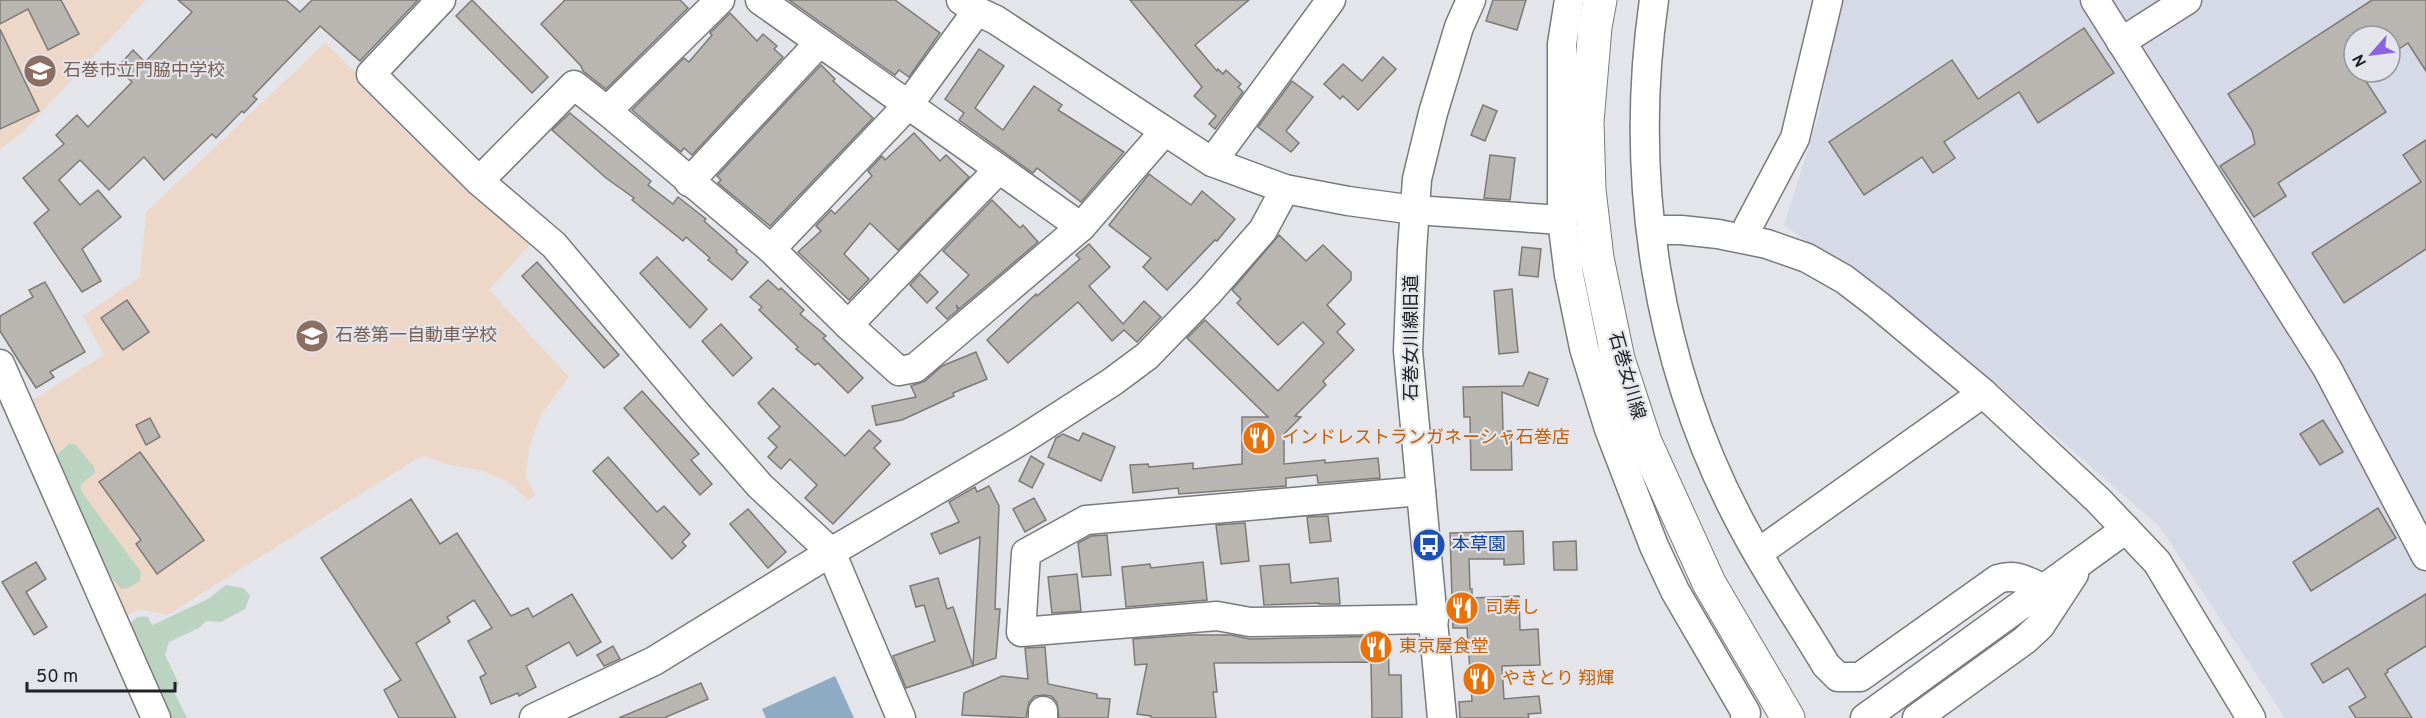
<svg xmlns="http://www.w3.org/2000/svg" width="2426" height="718" viewBox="0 0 2426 718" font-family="Overpass,'Noto Sans JP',sans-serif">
<rect width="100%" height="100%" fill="#e4e5ea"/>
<path fill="#d6dae6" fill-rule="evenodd" d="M1840,0H2426V718H2285L2160,527L1962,354L1784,225L1819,115ZM2354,36H2390V72H2354Z"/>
<g fill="#ecd7c9">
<path d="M0,0H146L23,132L0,149Z"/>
<path d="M325,43L532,242L489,290L569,377L540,416L529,448L526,477L535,495L528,500L508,482L479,470L446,464L423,455L167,615L139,609L121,619L28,403L104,355L83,316L140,277L146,212Z"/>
</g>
<g fill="#bbd4c2">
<path d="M69,444H75L94,467L95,473L81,484V491L141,572L140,581L128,588L121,589L107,572L51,460Z"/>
<path d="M226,585L243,588L250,595L245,609L221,622L206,621L199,628L169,642L165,655L179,684L174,692L187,718H168L129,626C134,618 138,615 148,617L152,625L159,622L208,599Z"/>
</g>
<path fill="#8faac3" d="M835,676L854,718H766L762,709Z"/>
<g fill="#b9b5b1" stroke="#7d7a76" stroke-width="1.5">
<path d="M0,0H61L79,34L48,50L28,9L0,24Z"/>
<path d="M178,0H286L300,12L312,0H418L360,61L320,26L253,96L257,99L244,113L242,111L216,138L212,134L164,180L144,157L109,190L80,160L59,180L80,205L98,190L121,217L82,249L101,281L82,292L34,223L49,210L23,178L64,144L56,135L77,115L88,127L132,82L117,68L133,50L145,62L192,12Z"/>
<path d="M472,0L548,77L532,93L456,16Z"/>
<path d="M565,0H680L688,8L606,89L583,71L581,66L541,24Z"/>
<path d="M789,0H895L940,33L909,77L899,70L895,75Z"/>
<path d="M1130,0H1249L1195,45L1217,71L1218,69L1223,74L1226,70L1241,84L1238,87L1243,92L1215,129L1209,124L1216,116L1194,96L1202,87Z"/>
<path d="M1493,0H1526L1517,30L1486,21Z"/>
<path d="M2372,0H2426V71L2408,43L2390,55V36H2354V72H2360L2386,112L2278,183L2286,196L2254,217L2220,166L2255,144L2252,131L2228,94Z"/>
<path d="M730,13L757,41L763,34L777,46L774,49L783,57L692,155L684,148L681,152L632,110L684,58L689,62L712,35L710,33Z"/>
<path d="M2084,28L2114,73L2038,123L2019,92L1944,142L1955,158L1933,173L1922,157L1864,195L1829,142L1952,60L1978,99Z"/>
<path d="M0,29L39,111L0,129Z"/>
<path d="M979,49L1004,66L975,108L1003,130L1034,86L1062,105L1058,110L1124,152L1081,202L1037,168L1033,173L959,120L964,113L945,99Z"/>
<path d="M1383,57L1396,69L1358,110L1343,96L1340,99L1324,84L1343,64L1362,81Z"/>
<path d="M821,65L835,79L833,81L873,118L770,226L718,183L721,180L717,176Z"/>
<path d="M1292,81L1313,97L1286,131L1299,143L1291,152L1258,127Z"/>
<path d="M1483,105L1497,111L1485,141L1471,135Z"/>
<path d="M570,113L651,181L648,185L673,204L678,197L706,219L704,221L737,250L736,252L748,262L732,280L708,260L710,258L686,237L683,241L632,200L634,198L606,178L552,130Z"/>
<path d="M914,133L940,161L946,155L969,177L898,250L870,223L844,254L869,279L849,300L798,252L821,231L816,226L831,210L835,214L872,176L868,171L882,156L885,160Z"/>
<path d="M2426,140V249L2344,303L2312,253L2421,182L2403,155Z"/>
<path d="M1490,155L1515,158L1510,200L1484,198Z"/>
<path d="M1149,174L1191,205L1202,191L1235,219L1217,241L1215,240L1167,290L1143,267L1151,258L1109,225Z"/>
<path d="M992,200L1020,228L1023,225L1038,242L959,309L956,305L958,310L947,319L936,308L969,275L943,251Z"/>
<path d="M1279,235L1306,261L1323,245L1351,272V280L1327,305L1345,324L1337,332L1354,350L1323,381L1326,385L1295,416L1301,417L1284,434V464L1325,460V463L1378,458L1380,478L1318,483L1317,475L1286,478V486L1179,494L1178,488L1133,493L1130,465L1148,464L1149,467L1193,463V469L1242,464V417H1268L1187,338L1205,320L1278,391L1324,343L1303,322L1278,345L1237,303L1241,299L1232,290Z"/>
<path d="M1089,244L1110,267L1089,286L1123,324L1144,301L1161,317L1137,342L1124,330L1112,341L1078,302L1008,363L987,340L1036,294L1037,296L1080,259L1076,255Z"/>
<path d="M1522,247L1541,249L1538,277L1519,275Z"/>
<path d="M657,257L707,309L690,328L640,273Z"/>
<path d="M537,262L619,355L604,368L522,276Z"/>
<path d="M920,274L938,292L927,303L910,285Z"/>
<path d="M768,280L779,290L781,288L804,310L800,314L826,336L823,338L863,378L848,393L818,363L815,365L796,349L798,347L759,310L762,307L750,297Z"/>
<path d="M45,282L85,352L50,372L54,377L36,388L0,331V316L33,297L29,290Z"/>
<path d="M1512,289L1518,352L1499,354L1494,291Z"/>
<path d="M127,300L149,332L123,350L101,318Z"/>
<path d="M721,324L752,358L733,376L702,341Z"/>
<path d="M976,352L987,379L953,393L954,396L902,420L876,425L872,406L916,397L911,386L925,381L942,366Z"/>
<path d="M1529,372L1548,379L1538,406L1502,392L1503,431H1511L1512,470H1471L1470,417H1464L1463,387L1523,386Z"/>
<path d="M773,388L845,456L869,430L881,441L874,448L890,464L833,524L805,498L817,485L790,459L781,469L768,457L777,447L768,438L780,427L758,403Z"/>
<path d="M642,391L699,454L691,460L712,484L700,495L624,408Z"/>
<path d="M150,418L160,437L146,445L136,425Z"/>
<path d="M2323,420L2343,452L2320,465L2300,434Z"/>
<path d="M1083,433L1115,447L1101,481L1048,457L1056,438L1063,434L1079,441Z"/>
<path d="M140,452L204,540L157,574L136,544L141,540L99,482Z"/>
<path d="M1031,456L1044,464L1032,488L1019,481Z"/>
<path d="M608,457L657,512L664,506L690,534L682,542L686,546L672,559L593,471Z"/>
<path d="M989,486L999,506L995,609H1000L996,658L973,666L980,537L940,554L931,534L959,522L949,502L975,487L977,492Z"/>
<path d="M1034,498L1046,520L1025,532L1013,509Z"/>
<path d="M411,499L440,544L457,533L511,616L528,608L533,617L572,594L601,642L577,656L569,642L526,666L536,687L519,696L518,693L491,704L480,677L486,674L468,641L492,628L474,600L447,617L450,622L416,643L456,718H399L384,690L401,680L321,558Z"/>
<path d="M2378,508L2396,538L2311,591L2293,562Z"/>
<path d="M748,509L786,552L768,568L730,524Z"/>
<path d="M1328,516L1331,541L1310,543L1307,517Z"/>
<path d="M1245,523L1249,561L1221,564L1216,525Z"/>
<path d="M1523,531L1524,564L1504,565V559H1469L1470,589H1472V598L1519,596L1520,630L1538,629L1540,665L1502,666L1504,699L1539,696L1541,713L1528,714L1529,718H1460L1459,702L1472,701L1467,628H1453L1450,533Z"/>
<path d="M1107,535L1111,575L1082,577L1078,543L1091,536Z"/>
<path d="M1576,541L1577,570H1554L1553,542Z"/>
<path d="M36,562L46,579L26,592L47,627L34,635L2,582Z"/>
<path d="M1203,562L1207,600L1126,607L1122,567L1150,564L1151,568Z"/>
<path d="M1289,564L1291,583L1338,578L1340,604H1319V603L1264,605L1260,566Z"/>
<path d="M1077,574L1081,611L1052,613L1048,577Z"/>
<path d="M938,578L947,609L953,607L973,666L906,688L893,656L935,641L924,605L916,607L910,586Z"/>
<path d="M2426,594V646L2387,670L2388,672L2385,674L2412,718H2356L2349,707L2366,697L2348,668L2323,683L2311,664Z"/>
<path d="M1189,635H1231L1250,639L1388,636L1389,675H1401L1402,718H1372L1371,662L1214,663L1217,692H1213L1216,718H1151V716L1137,714L1147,664L1135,665L1133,639Z"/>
<path d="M613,646L620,659L604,666L597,655Z"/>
<path d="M1045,647L1048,684L1097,694V698L1110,699L1108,718H1059L1057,702L1051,696L1044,695L1035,696L1029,702L1026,718L962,715L964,693L1002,676L1028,679L1025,648Z"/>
<path d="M701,683L708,699L664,718H619Z"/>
</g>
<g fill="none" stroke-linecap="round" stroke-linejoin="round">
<defs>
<g id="minor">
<path d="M441,0L371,74L479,181L554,245L695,412L760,486L831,552L901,718"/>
<path d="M720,0L607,111L771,249L848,325L899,371L915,368L1081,227L1164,132"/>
<path d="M760,0L1081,227"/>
<path d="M961,0L977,11L996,20L1212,162L1285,189L1348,201L1415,210L1562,220"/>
<path d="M1569,0L1562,44V220L1569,275L1584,348L1609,429L1654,546L1675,591L1746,713L1745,718"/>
<path d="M1654,0C1628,180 1657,369 1744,529C1769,576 1799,620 1826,665L1838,677H1860L1998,579C2016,573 2027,581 2044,589"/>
<path d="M2095,0L2327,368L2426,556"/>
<path d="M2121,42L2187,0"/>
<path d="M1212,162L1331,0"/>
<path d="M479,181L574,85L607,111"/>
<path d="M689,182L819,43"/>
<path d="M1651,230H1681L1718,234L1767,244L1807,258L1844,279L1878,305L1983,393L2098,500L2157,562L2251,718"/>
<path d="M1742,238L1795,138L1828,0"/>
<path d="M771,249L909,104L977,11"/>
<path d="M848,325L999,169"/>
<path d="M0,364L156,718"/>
<path d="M1421,491L1086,520L1026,553L1021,632L1217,616L1250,622L1434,619"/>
<path d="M1758,553L1983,393"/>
<path d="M534,718L654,661L831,552L1022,440L1112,382L1147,356L1208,293L1263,230L1285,189"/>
<path d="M1043,718V711"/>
<path d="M1442,718L1408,351L1412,250L1417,179L1433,113L1459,27L1471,0"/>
<path d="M1865,718L2126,529"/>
<path d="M1917,718L2025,640L2040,626L2074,574"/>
</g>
<path id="major" d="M1600,0L1595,27L1587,122L1589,190L1597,258L1618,359L1645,442L1709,583L1788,718"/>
</defs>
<use href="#minor" stroke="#797a7e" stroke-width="31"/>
<use href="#major" stroke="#797a7e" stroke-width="35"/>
<use href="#minor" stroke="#fff" stroke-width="28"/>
<use href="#major" stroke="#fff" stroke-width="33"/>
</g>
<defs>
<symbol id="school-disc" viewBox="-11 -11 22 22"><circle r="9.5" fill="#8d6e63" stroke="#e4e5ea"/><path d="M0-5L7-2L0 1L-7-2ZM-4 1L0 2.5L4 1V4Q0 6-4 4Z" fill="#fff"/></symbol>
<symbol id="restaurant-disc" viewBox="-11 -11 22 22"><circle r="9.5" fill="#e8710a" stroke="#e4e5ea"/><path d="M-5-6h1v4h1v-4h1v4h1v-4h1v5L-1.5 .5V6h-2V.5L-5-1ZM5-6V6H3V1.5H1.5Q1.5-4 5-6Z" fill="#fff"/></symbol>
<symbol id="bus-disc" viewBox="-11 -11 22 22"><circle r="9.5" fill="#1a4fb4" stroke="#e4e5ea"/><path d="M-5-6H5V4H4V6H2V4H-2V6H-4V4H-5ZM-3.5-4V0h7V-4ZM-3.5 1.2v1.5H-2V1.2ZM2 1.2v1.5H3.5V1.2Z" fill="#fff"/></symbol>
</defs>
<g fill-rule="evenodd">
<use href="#school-disc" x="21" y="52" width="38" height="38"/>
<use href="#school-disc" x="293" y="317" width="38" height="38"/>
<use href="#restaurant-disc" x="1240" y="419" width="38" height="38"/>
<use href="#bus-disc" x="1410" y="526" width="38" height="38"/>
<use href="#restaurant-disc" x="1443" y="589" width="38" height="38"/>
<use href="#restaurant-disc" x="1357" y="628" width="38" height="38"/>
<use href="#restaurant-disc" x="1460" y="660" width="38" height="38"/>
</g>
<g text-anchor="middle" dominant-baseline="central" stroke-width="4.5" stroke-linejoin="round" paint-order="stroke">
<g font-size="18" fill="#785e54" stroke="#e4e5ea" text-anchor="start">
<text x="63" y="71">石巻市立門脇中学校</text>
<text x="335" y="336">石巻第一自動車学校</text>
</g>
<g font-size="18" fill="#202123" stroke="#e4e5ea">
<text transform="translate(1412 338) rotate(-90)">石巻女川線旧道</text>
<text transform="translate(1626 376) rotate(74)">石巻女川線</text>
</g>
<g font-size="18" fill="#c56008" stroke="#e4e5ea" text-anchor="start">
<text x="1282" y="438">インドレストランガネーシャ石巻店</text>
<text x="1485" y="608">司寿し</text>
<text x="1399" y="647">東京屋食堂</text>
<text x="1502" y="679">やきとり 翔輝</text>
</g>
<g font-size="18" fill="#164399" stroke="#e4e5ea" text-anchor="start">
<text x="1452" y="545">本草園</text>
</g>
</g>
<g transform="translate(2372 54) rotate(242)"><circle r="28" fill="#e4e5ea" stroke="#96979a" stroke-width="1.5"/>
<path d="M0-4.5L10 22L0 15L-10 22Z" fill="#8b63dd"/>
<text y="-9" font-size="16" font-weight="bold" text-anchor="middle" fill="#202123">N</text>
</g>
<path d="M27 682v9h148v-9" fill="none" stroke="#202123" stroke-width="3"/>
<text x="36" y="682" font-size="18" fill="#202123" stroke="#e4e5ea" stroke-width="4.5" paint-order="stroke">50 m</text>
</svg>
